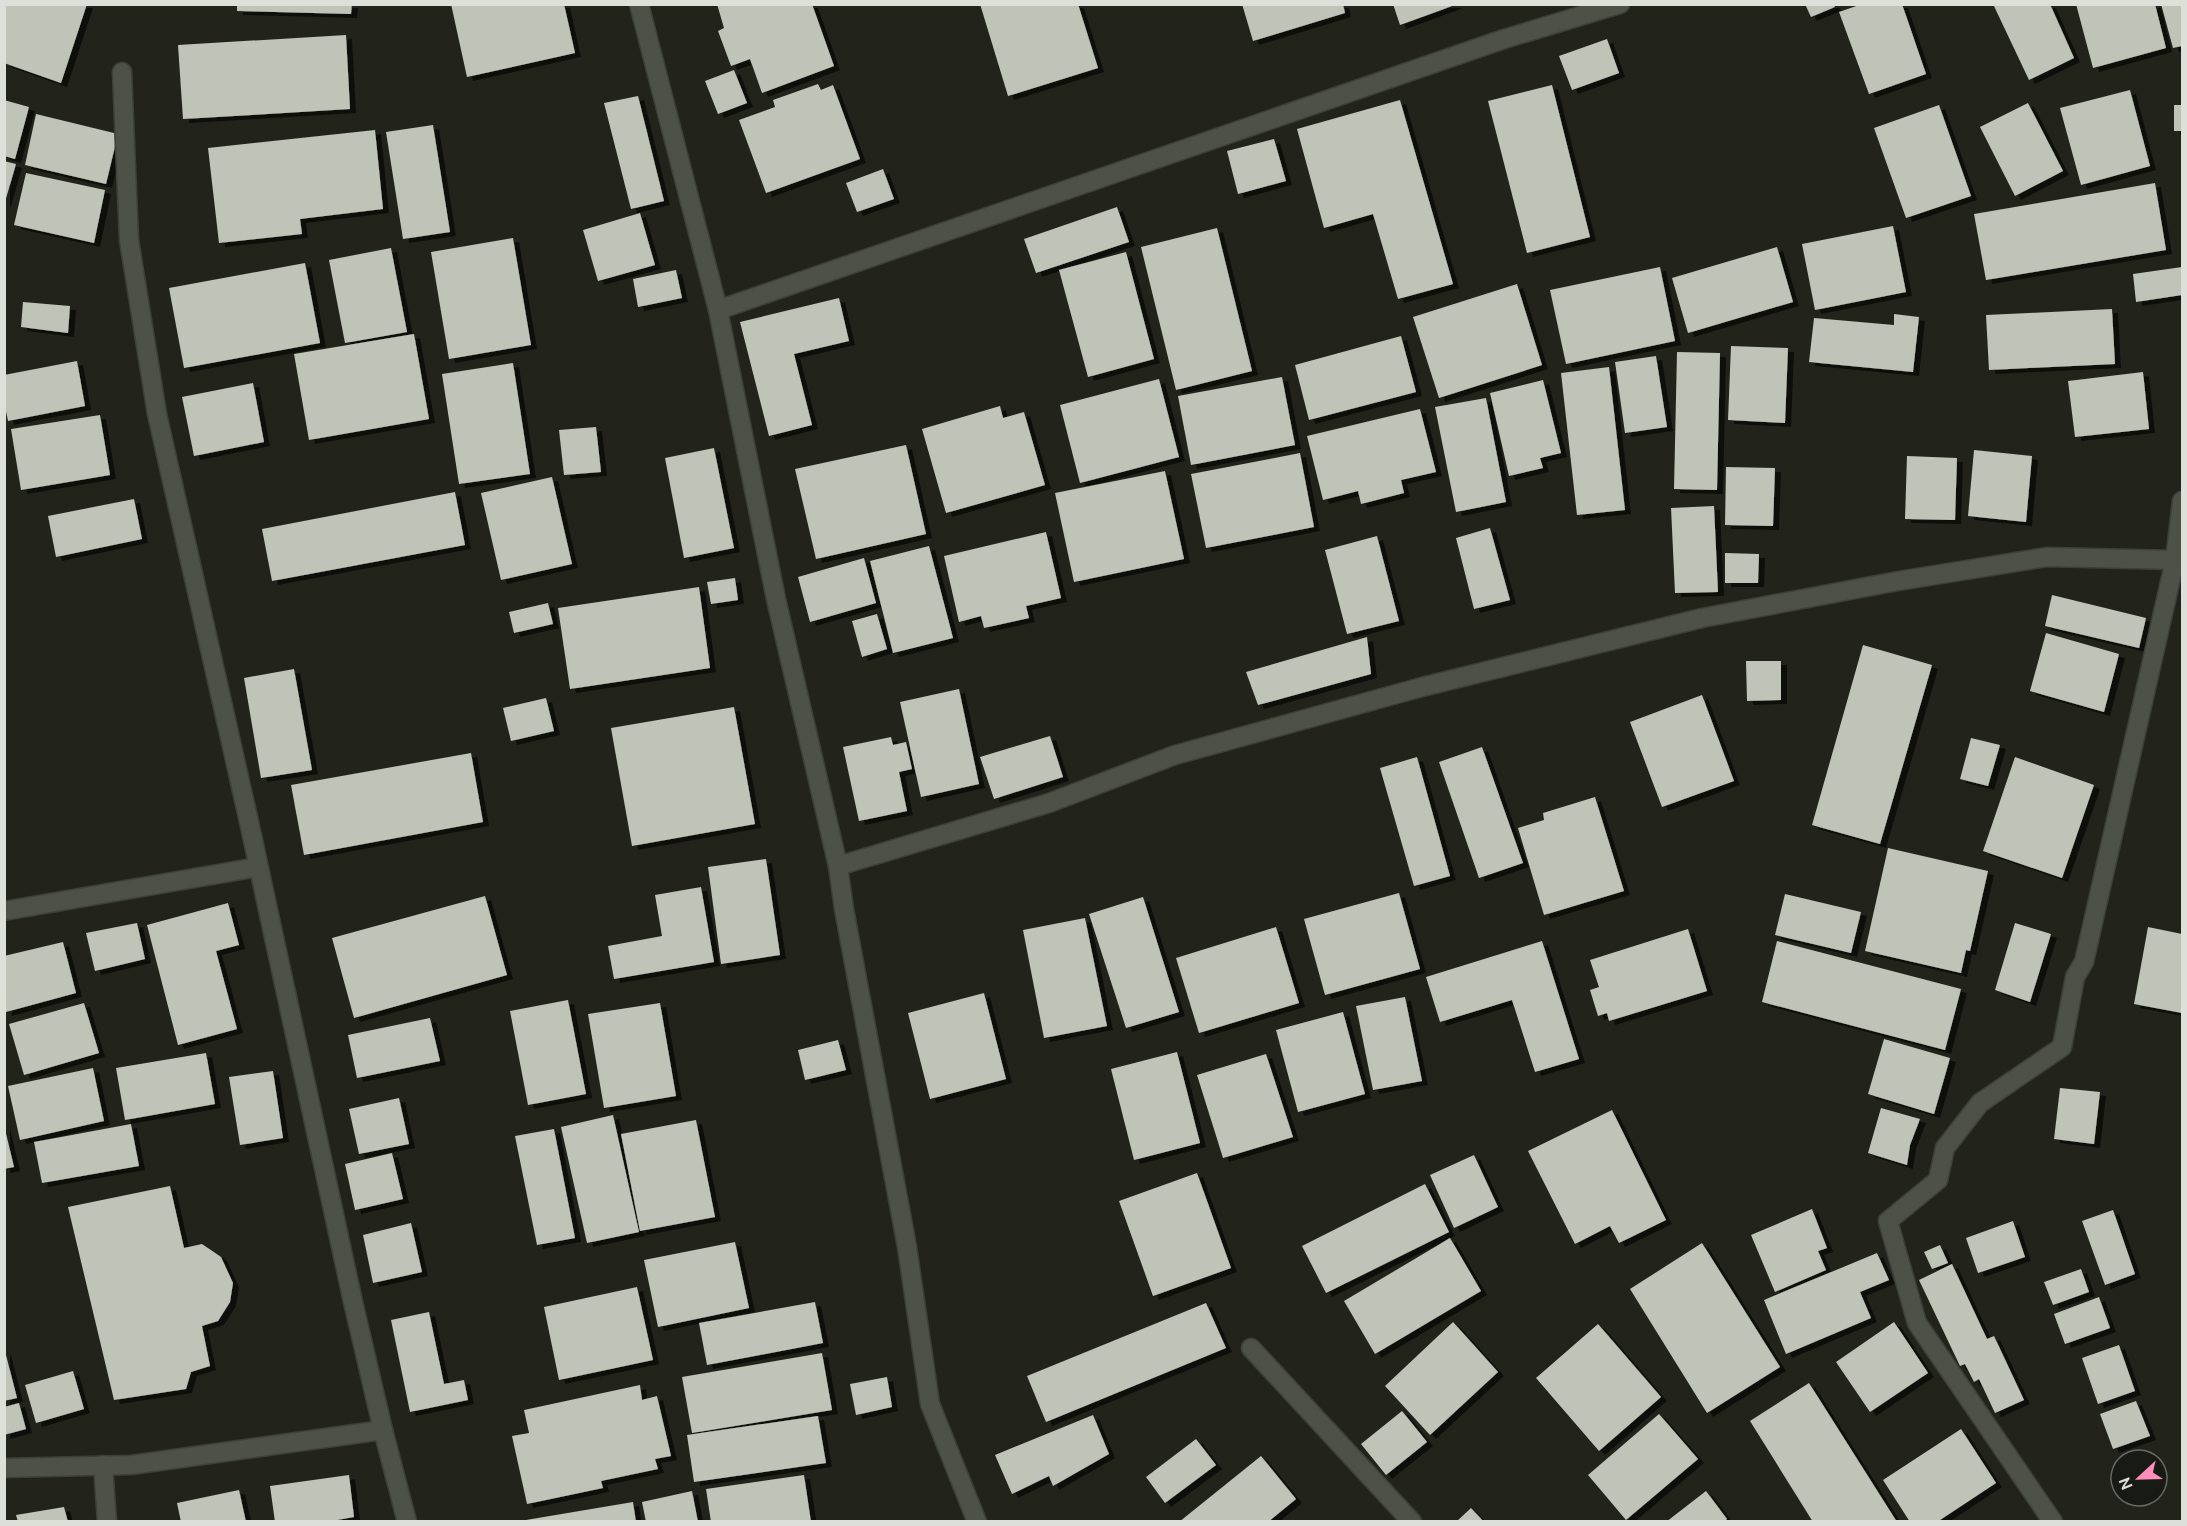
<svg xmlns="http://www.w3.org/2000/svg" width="2187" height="1526" viewBox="0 0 2187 1526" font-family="Ubuntu,sans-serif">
<defs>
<filter id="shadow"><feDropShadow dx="6" dy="4" stdDeviation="0" flood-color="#0009"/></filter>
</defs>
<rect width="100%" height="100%" fill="#22241c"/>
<g fill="#bfc3b8" filter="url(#shadow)">
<path d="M4,4H87L61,83L4,63Z"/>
<path d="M237,4H352L351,14L237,11Z"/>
<path d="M451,4H564L575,53L467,77Z"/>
<path d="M717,4H812L834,66L762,93L750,59L731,66L718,31L724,28Z"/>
<path d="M980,4H1078L1098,68L1008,96Z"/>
<path d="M1242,4H1343L1345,13L1253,41Z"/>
<path d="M1393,4H1455V5L1400,25Z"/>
<path d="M1805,4H1834L1835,7L1811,17Z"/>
<path d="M1862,4H1902L1926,74L1869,94L1839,12Z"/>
<path d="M1993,4H2050L2074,58L2029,80Z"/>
<path d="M2076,4H2155L2166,48L2093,68Z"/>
<path d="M2161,4H2182V46L2173,48Z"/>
<path d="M346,35L350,109L183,119L178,45Z"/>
<path d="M1607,39L1619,73L1572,90L1559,56Z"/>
<path d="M734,70L747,103L718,114L705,81Z"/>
<path d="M818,84L821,90L833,85L860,159L766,193L739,120L775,107L773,100Z"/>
<path d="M1552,85L1590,237L1527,253L1488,101Z"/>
<path d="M2130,90L2150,166L2081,185L2060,108Z"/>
<path d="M638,96L664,201L631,209L604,103Z"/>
<path d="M4,100L29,107L15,159L4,156Z"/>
<path d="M1400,100L1453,284L1398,299L1373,214L1324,228L1297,129Z"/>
<path d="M2028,103L2063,171L2015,196L1980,127Z"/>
<path d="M1939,105L1971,196L1906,218L1874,128Z"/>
<rect x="2174" y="105" width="8" height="26"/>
<path d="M36,114L118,134L106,184L25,165Z"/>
<path d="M433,125L450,232L403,239L386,132Z"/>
<path d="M375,130L383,209L300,219L302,234L219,243L208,148Z"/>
<path d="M1274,139L1286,181L1238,194L1227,151Z"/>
<path d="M4,161L16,164L5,202H4Z"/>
<path d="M883,169L894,199L857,212L846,183Z"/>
<path d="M26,173L105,190L94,243L14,225Z"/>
<path d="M2155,183L2166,250L1986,280L1974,214Z"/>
<path d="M1117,207L1129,242L1036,273L1024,239Z"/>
<path d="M640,213L655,265L598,281L583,230Z"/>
<path d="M1893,226L1906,292L1815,310L1802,244Z"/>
<path d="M1217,228L1252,371L1176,390L1141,247Z"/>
<path d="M513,238L531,345L449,359L431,252Z"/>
<path d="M1777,247L1793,302L1688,333L1672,278Z"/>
<path d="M391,248L407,332L345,343L329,260Z"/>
<path d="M1126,252L1154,359L1088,377L1059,270Z"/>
<path d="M305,263L320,343L184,368L169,288Z"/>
<path d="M1660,267L1675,341L1566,364L1550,290Z"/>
<path d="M2182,267V295L2136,302L2133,274Z"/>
<path d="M676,270L682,298L638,307L633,279Z"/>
<path d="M1517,284L1542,365L1439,398L1413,317Z"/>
<path d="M839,298L849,341L794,354L812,425L769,436L740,322Z"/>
<path d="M23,302L70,306L68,333L21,327Z"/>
<path d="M2112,309L2115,364L1989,370L1986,315Z"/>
<path d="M1894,314L1919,317L1913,372L1809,362L1814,318L1894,325Z"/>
<path d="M414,334L429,419L309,440L294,354Z"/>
<path d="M1401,336L1416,392L1309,420L1295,365Z"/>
<path d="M1731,346L1788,348L1785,423L1728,420Z"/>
<path d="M1677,352L1720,353L1717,490L1674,489Z"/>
<path d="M1656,356L1667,427L1625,433L1615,362Z"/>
<path d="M77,361L85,406L8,421L4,402V375Z"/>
<path d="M513,363L530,474L459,484L442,374Z"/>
<path d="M1609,367L1625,510L1577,515L1561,373Z"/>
<path d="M2143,372L2149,429L2075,437L2068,381Z"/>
<path d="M1282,377L1295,445L1191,465L1178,396Z"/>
<path d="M1159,379L1179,457L1080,483L1060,405Z"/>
<path d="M1543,380L1561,453L1540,458L1543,468L1509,476L1490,393Z"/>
<path d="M253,383L264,442L194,456L182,397Z"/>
<path d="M1486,398L1506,502L1456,512L1435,407Z"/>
<path d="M1000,406L1003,418L1024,412L1045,485L946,513L922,429Z"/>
<path d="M1420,409L1436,472L1401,480L1404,493L1361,504L1358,491L1323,500L1307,436Z"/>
<path d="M100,415L110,475L21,490L11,429Z"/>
<path d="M596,427L601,472L564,475L559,430Z"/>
<path d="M906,445L926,534L816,559L795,469Z"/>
<path d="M714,448L734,548L684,558L665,458Z"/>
<path d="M1974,450L2032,456L2026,522L1968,516Z"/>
<path d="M1300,453L1314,527L1206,548L1191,474Z"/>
<path d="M1907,456L1957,458L1955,520L1905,519Z"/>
<path d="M1726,467L1775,468L1773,526L1725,525Z"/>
<path d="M1165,471L1184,559L1074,582L1055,493Z"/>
<path d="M552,477L572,564L501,580L481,493Z"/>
<path d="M455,492L465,545L272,581L262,529Z"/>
<path d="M134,499L142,539L56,557L48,516Z"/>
<path d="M1714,506L1718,592L1675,593L1671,508Z"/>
<path d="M1490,528L1510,600L1474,609L1456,538Z"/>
<path d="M1046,532L1061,598L1026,606L1029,618L984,628L981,616L959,622L944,556Z"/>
<path d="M1377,536L1399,621L1347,634L1325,550Z"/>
<path d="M929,546L953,638L893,653L870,561Z"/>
<path d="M1725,553L1759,554L1758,583H1725Z"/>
<path d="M864,558L876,603L810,622L798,577Z"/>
<path d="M735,578L738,600L711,604L707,582Z"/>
<path d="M699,587L710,668L570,689L558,608Z"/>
<path d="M2052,595L2146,618L2139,648L2045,626Z"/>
<path d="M548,603L553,624L514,633L509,612Z"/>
<path d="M877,614L887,649L862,657L852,621Z"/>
<path d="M2046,633L2119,654L2104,712L2030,691Z"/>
<path d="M1367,637L1371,674L1258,705L1246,672Z"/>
<path d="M1863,645L1932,665L1880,844L1812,825Z"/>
<path d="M1746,661H1781V700L1747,701Z"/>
<path d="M294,669L312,770L261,778L244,678Z"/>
<path d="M959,689L979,784L921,797L900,702Z"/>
<path d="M1702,695L1734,781L1662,807L1630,722Z"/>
<path d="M546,698L554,731L511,741L503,708Z"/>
<path d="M734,707L755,824L632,846L611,728Z"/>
<path d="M1050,736L1063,777L994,799L980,757Z"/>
<path d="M891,737L893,745L906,742L912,769L899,772L907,811L859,821L843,747Z"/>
<path d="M1971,738L2000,745L1988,786L1960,779Z"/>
<path d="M1482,747L1523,863L1479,878L1439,762Z"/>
<path d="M471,753L483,822L304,855L291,785Z"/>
<path d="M1417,757L1450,876L1414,886L1380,768Z"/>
<path d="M2015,757L2094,785L2062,878L1983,851Z"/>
<path d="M1595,797L1624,891L1544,915L1518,828L1544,820L1543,813Z"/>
<path d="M1888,848L1988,871L1970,951L1966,950L1961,973L1865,951Z"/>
<path d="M766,859L780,955L721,964L708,867Z"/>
<path d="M701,887L714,962L614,979L608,946L662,936L655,895Z"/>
<path d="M1399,893L1420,969L1325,995L1304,919Z"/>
<path d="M1785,894L1861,912L1851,953L1775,935Z"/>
<path d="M485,896L507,975L354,1018L332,938Z"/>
<path d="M1143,897L1179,1012L1126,1028L1089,914Z"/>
<path d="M228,903L239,945L216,951L237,1029L178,1045L147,925Z"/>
<path d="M1085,918L1107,1026L1044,1038L1023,930Z"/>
<path d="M137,923L145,959L95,971L86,933Z"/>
<path d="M2015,923L2051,934L2030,1002L1995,990Z"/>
<path d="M1276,927L1299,1003L1199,1033L1176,958Z"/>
<path d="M2148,927L2182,934V1013L2134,1004Z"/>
<path d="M1688,929L1707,991L1609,1021L1607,1013L1598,1016L1590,990L1599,987L1590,960Z"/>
<path d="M1542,941L1579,1059L1535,1072L1512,1000L1440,1022L1426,977Z"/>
<path d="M1777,941L1961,989L1945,1050L1762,1002Z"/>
<path d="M63,942L76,993L6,1012L4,956Z"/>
<path d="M984,993L1006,1079L930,1099L908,1013Z"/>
<path d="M1405,997L1422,1081L1373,1090L1356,1006Z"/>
<path d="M568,1000L586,1094L528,1105L510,1011Z"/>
<path d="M84,1003L99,1053L24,1075L9,1024Z"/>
<path d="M660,1003L676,1096L604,1108L588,1014Z"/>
<path d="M1343,1012L1365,1094L1298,1112L1276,1030Z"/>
<path d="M430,1018L440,1061L357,1078L348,1035Z"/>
<path d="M1884,1039L1950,1058L1934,1114L1868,1094Z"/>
<path d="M838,1040L846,1070L805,1080L798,1050Z"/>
<path d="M1177,1052L1200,1143L1134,1160L1111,1069Z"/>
<path d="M206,1053L215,1104L125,1120L116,1068Z"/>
<path d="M1266,1054L1293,1137L1223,1158L1197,1075Z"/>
<path d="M93,1068L104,1121L20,1140L8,1086Z"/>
<path d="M273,1071L283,1138L240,1145L229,1077Z"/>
<path d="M2060,1088L2100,1092L2094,1144L2054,1139Z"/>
<path d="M399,1098L409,1144L359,1154L349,1109Z"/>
<path d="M1881,1108L1920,1119L1910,1145L1907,1165L1868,1153Z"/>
<path d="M1612,1110L1666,1220L1619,1243L1610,1226L1575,1244L1528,1151Z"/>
<path d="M613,1115L639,1232L587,1243L561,1127Z"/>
<path d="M696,1120L715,1217L640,1231L621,1134Z"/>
<path d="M131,1124L139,1166L42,1183L34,1142Z"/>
<path d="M4,1125L14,1167L4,1169Z"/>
<path d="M554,1129L575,1238L537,1245L515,1136Z"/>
<path d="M392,1153L403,1199L355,1210L345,1164Z"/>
<path d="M1474,1155L1498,1207L1454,1228L1430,1175Z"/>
<path d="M1197,1173L1231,1268L1153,1296L1119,1201Z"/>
<path d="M1425,1184L1449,1232L1326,1293L1302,1246Z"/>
<path d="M170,1186L184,1248L202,1244L221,1257L233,1283L230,1302L218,1321L202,1326L210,1366L191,1372L186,1389L114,1400L68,1207Z"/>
<path d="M1812,1209L1827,1248L1818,1251L1826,1270L1775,1292L1751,1235Z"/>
<path d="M2113,1210L2135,1274L2105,1285L2082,1221Z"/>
<path d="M2013,1221L2025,1257L1978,1273L1966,1238Z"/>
<path d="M411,1223L422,1272L373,1283L363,1235Z"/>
<path d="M1450,1238L1481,1291L1375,1354L1344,1301Z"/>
<path d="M735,1242L749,1308L658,1327L644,1260Z"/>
<path d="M1702,1243L1780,1367L1707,1413L1630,1289Z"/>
<path d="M1940,1245L1948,1263L1932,1269L1924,1252Z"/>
<path d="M1877,1253L1889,1280L1860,1292L1871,1318L1786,1354L1764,1300Z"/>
<path d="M1952,1264L1987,1339L1994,1336L2024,1400L1995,1413L1979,1379L1974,1382L1965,1364L1960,1366L1919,1280Z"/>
<path d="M2081,1269L2089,1292L2053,1305L2044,1282Z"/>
<path d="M637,1287L653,1360L559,1380L544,1307Z"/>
<path d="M2099,1297L2110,1328L2065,1344L2054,1314Z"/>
<path d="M815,1302L823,1343L707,1365L699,1323Z"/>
<path d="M1206,1303L1226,1348L1046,1422L1027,1376Z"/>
<path d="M429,1312L444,1384L464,1380L468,1400L410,1412L391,1320Z"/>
<path d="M1453,1322L1498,1372L1430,1435L1385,1386Z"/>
<path d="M1894,1322L1928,1373L1870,1412L1836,1362Z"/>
<path d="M1598,1324L1661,1397L1599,1451L1536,1378Z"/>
<path d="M2119,1345L2135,1391L2098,1404L2082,1358Z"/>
<path d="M5,1351L17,1398L4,1401V1352Z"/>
<path d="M822,1353L832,1410L692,1433L682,1377Z"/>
<path d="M73,1371L84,1409L36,1423L25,1385Z"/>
<path d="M887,1377L892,1407L856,1415L850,1384Z"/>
<path d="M1809,1383L1897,1522H1813L1750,1421Z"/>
<path d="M640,1385L642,1400L657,1396L671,1456L655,1459L658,1469L601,1481L603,1488L527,1504L512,1436L529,1433L524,1410Z"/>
<path d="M2136,1401L2150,1436L2113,1449L2100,1414Z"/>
<path d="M19,1403L26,1429L4,1435V1407Z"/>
<path d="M1402,1411L1427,1442L1386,1475L1361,1444Z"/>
<path d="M1659,1414L1698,1459L1626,1520L1588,1475Z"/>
<path d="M1093,1415L1109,1454L1053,1486L1049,1476L1012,1494L995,1455Z"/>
<path d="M818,1416L826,1463L694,1482L687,1435Z"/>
<path d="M1961,1429L1996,1483L1937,1522H1910L1883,1480Z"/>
<path d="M1196,1439L1216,1465L1165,1503L1146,1477Z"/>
<path d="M1261,1456L1296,1499L1268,1522H1179Z"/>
<path d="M349,1475L354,1517L326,1522H275L270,1486Z"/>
<path d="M804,1475L811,1522H711L706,1489Z"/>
<path d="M239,1490L246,1522H181L177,1503Z"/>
<path d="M692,1491L698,1522H646L642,1502Z"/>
<path d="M1706,1491L1727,1519L1724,1522H1666Z"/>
<path d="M633,1502L636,1522H526V1520Z"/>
<path d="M64,1507L68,1522H18L16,1515Z"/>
<path d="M1471,1508L1484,1522H1456Z"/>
</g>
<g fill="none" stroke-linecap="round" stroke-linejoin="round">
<defs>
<g id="minor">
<path d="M639,4L718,310L776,599L838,866L844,909L907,1247L930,1404L977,1522"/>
<path d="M122,72L129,240L157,414L249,822L353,1302L383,1430L407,1522"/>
<path d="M718,310L1504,39L1620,4"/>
<path d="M838,866L1049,803L1175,755L1422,687L1702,618L1898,581L2047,557L2175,560"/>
<path d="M4,911L258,867"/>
<path d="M1251,1348L1412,1522"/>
<path d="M103,1465L107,1522"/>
<path d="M4,1468L131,1465L383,1430"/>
<path d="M2053,1522L1917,1323L1888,1221L1938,1180L1945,1148L1980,1103L2062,1047L2075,977L2084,962L2175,560L2182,501"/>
</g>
</defs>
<use href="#minor" stroke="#3d3f39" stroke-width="21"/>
<use href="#minor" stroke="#4e5148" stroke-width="18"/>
</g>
<rect width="2187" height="1526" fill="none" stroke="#dddfd9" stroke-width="12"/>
<g transform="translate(2139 1478) rotate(248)"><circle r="28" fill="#181b13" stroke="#676962" stroke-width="1.5"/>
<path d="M0-4.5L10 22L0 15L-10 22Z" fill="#ff8eba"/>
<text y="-9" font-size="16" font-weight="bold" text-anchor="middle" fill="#dddfd9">N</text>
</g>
</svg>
